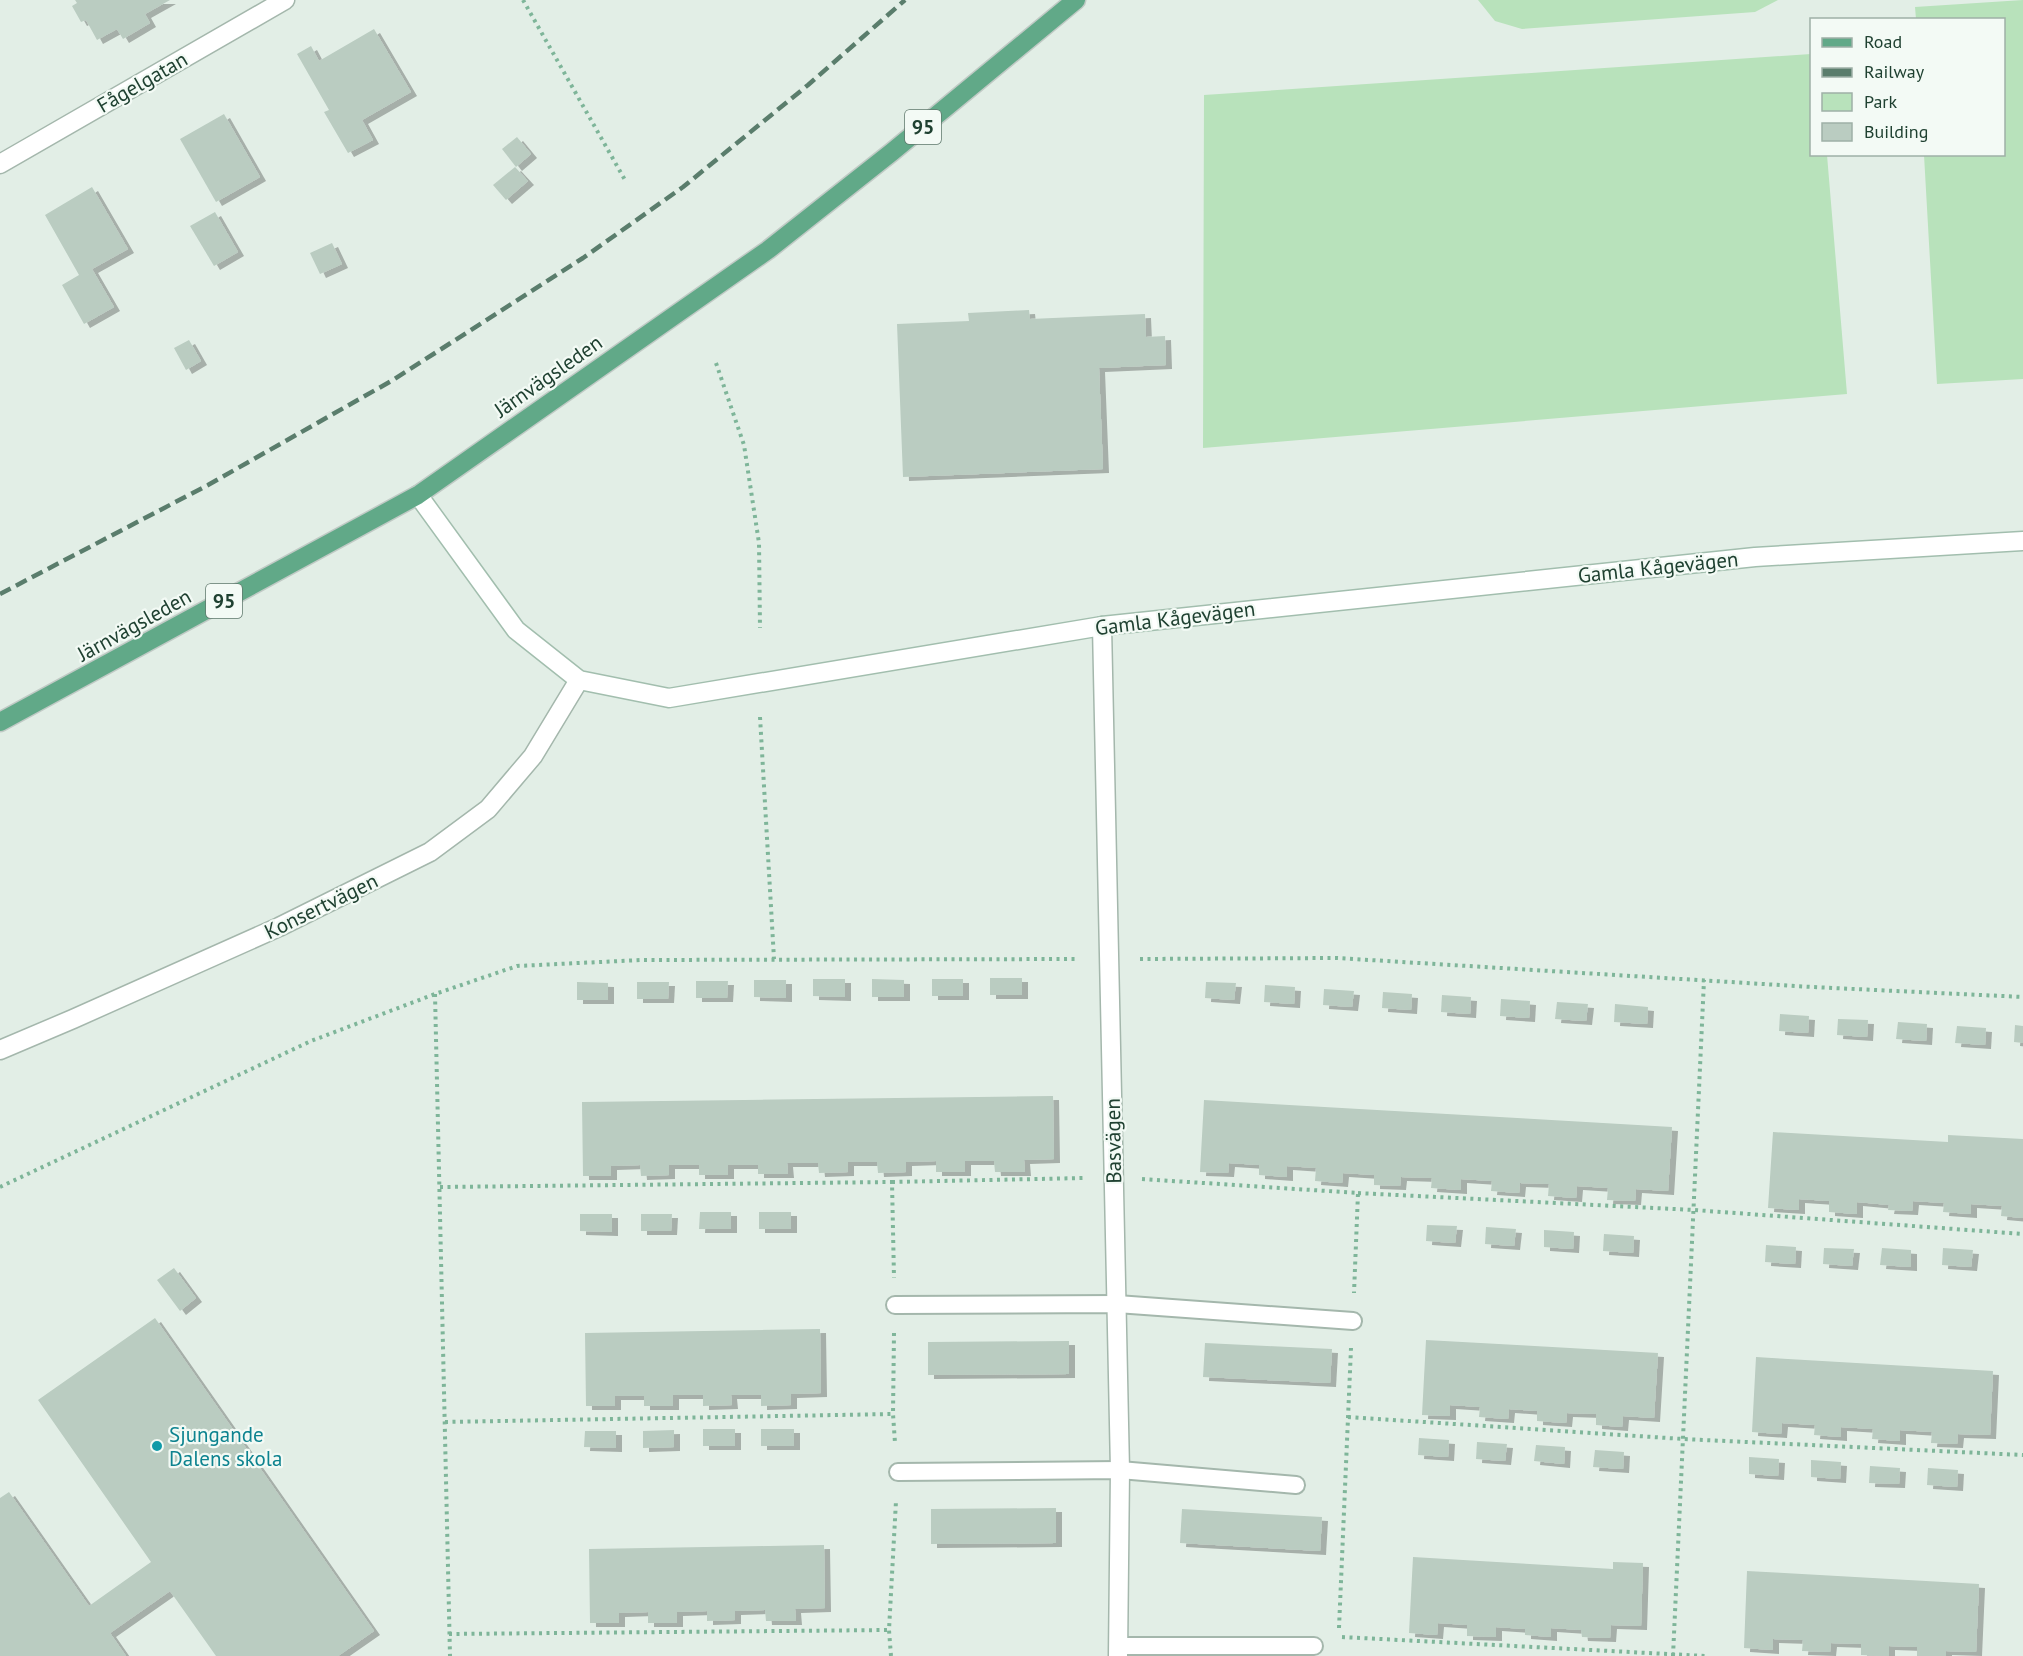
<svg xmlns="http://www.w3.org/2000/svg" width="2023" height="1656" viewBox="0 0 2023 1656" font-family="'PT Sans',sans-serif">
<defs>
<filter id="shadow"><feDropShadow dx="6" dy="4" stdDeviation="0" flood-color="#0004"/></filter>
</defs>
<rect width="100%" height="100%" fill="#e2eee6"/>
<g fill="#b8e2bb">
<path d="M1478,0H1778L1755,12L1522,29L1495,21Z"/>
<path d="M2023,0V379L1937,384L1924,155L2004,154V20L1916,19L1915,7Z"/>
<path d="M1811,54L1812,154L1827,155L1847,394L1203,448L1204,95Z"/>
</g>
<g fill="#baccc1" filter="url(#shadow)">
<path d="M75,0H170L145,14L150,23L123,39L117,29L97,40L86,20L81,22L72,6L77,3Z"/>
<path d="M374,29L411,92L362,120L373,140L348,153L324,112L329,110L297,54L311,46L319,61Z"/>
<path d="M224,114L260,177L216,202L180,139Z"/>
<path d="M517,137L531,154L516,167L502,149Z"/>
<path d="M515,167L528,181L506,200L493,185Z"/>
<path d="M92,187L128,249L92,269L114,307L84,324L62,285L79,275L45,215Z"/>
<path d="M215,212L238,252L214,266L190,226Z"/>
<path d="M332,243L342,264L320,274L310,253Z"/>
<path d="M1029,310L1030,319L1145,314L1146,337L1165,336L1166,365L1099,368L1103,469L903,477L897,324L969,321L968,313Z"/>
<path d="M189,340L201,361L186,370L174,348Z"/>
<rect x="990" y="978" width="32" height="17"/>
<path d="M813,979H845V997L813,996Z"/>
<path d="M872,979L904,980V997H872Z"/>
<rect x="932" y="979" width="31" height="17"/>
<path d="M754,980H786V998L754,997Z"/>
<path d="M696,981H728L727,998H696Z"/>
<path d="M577,982L608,983V1000H577Z"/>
<path d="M637,982H669L668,999H637Z"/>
<path d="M1206,982L1236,983L1234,1000L1205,998Z"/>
<path d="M1265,985L1295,987L1294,1004L1264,1002Z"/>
<path d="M1324,989L1354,991L1352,1007L1323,1005Z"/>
<path d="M1383,992L1412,994L1411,1010L1382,1008Z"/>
<path d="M1442,995L1471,997L1470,1014L1441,1012Z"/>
<path d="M1501,999L1530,1001L1529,1018L1500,1016Z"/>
<path d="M1557,1002L1588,1004L1586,1021L1555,1019Z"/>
<path d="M1615,1004L1648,1007L1647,1024L1614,1022Z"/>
<path d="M1780,1014L1809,1016L1808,1033L1779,1031Z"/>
<path d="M1838,1019L1868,1020L1867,1037L1837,1035Z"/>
<path d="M1898,1022L1927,1024L1926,1041L1896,1039Z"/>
<path d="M2015,1025L2023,1026V1043L2014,1042Z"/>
<path d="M1957,1026L1986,1028L1985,1045L1955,1043Z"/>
<path d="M1053,1096L1054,1159L1024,1160L1025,1172H995L994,1161H965V1172H936V1161L906,1162V1172L878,1173L877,1162H848V1172L819,1173L818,1163H787L788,1174H758V1165H728V1175H699V1165H669V1175L641,1176L640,1165L611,1166V1176H583L582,1102Z"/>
<path d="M1204,1100L1672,1127L1668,1191L1636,1189L1635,1201L1607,1200L1608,1188L1577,1186L1576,1198L1548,1196L1549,1184L1520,1183L1519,1193L1491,1191L1492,1181L1461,1179V1190L1431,1188L1432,1178L1401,1177L1400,1186L1374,1185V1175L1343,1173L1342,1183L1315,1181L1316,1168L1287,1166V1177L1259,1175V1165L1229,1163L1228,1173L1200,1172Z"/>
<path d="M1773,1132L1948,1142V1135L2023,1139V1218L2001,1216L2002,1206L1971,1204V1214L1943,1212L1944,1203L1913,1201L1912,1211L1888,1210L1889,1205L1857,1202V1214L1829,1212V1201L1799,1199V1210L1768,1208Z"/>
<path d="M700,1212H731V1229H699Z"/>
<rect x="759" y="1212" width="32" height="17"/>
<path d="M580,1214H612V1232L580,1231Z"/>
<path d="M641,1214H672L671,1231H641Z"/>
<path d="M1427,1225L1457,1226L1455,1243L1426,1241Z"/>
<path d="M1486,1227L1516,1229L1514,1246L1485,1244Z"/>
<path d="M1544,1230L1574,1232L1573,1249L1544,1247Z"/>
<path d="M1604,1234L1634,1236L1633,1253L1603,1251Z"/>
<path d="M1766,1245L1796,1247L1795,1264L1765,1262Z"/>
<path d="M1824,1248L1854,1249L1852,1266L1823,1264Z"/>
<path d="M1882,1248L1911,1250V1267L1880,1265Z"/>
<path d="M1943,1248L1973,1250L1971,1267L1942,1265Z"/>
<path d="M174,1268L196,1298L180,1311L157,1280Z"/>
<path d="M155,1318L374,1631L338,1656H216L170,1591L110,1633L126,1656H0V1498L9,1492L89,1606L151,1562L38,1400Z"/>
<path d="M820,1329L821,1393L791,1394V1405L761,1406V1395H731L732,1405L703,1406V1395H673V1406H644V1396H615V1406H586L585,1333Z"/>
<path d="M1426,1340L1658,1353L1654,1418L1623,1416L1622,1427L1596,1425V1414L1567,1413L1566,1423L1537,1421V1411L1509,1409L1508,1419L1479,1417L1480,1407L1450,1405V1416L1422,1415Z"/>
<path d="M1069,1341V1374L928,1375V1342Z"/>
<path d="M1205,1343L1332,1349L1330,1383L1203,1377Z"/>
<path d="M1756,1357L1993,1371L1990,1435L1958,1434L1957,1444L1931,1443L1932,1432L1900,1430V1441L1872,1439L1873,1429L1841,1427V1437L1814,1435L1815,1425L1782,1423L1781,1434L1752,1432Z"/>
<rect x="703" y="1429" width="32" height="17"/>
<rect x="761" y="1429" width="33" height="17"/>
<path d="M674,1430V1447L643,1448V1431Z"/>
<path d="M585,1431H616V1448L584,1447Z"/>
<path d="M1419,1438L1449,1440L1448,1457L1418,1455Z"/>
<path d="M1477,1442L1507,1444L1505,1461L1476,1459Z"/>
<path d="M1536,1445L1565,1447L1564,1464L1534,1461Z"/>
<path d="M1595,1450L1624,1452L1623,1469L1593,1467Z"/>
<path d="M1749,1457L1779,1459L1778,1476L1749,1474Z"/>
<path d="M1811,1460L1841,1462L1840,1479L1811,1477Z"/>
<path d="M1870,1466L1900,1468L1899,1484L1869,1483Z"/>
<path d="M1928,1468L1958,1470L1957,1487L1927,1485Z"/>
<path d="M1056,1508V1543L931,1544V1509Z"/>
<path d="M1182,1509L1322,1517L1320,1551L1180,1543Z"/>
<path d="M824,1545L825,1608L795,1609L796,1621H766L765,1610L735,1611V1620L707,1621V1611L677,1612V1623H648V1612L619,1613V1623H590L589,1549Z"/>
<path d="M1413,1557L1613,1569V1562L1643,1563L1641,1626L1611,1625L1610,1638L1582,1637L1581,1630L1551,1628V1637L1525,1635V1629L1496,1627V1637L1467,1636V1625L1438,1623L1437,1635L1409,1633Z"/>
<path d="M1747,1571L1979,1584L1976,1652L1946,1651V1656H1917V1647L1889,1646V1656L1861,1655V1644L1831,1643L1830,1652L1802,1651L1803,1640L1773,1639V1650L1744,1648Z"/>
</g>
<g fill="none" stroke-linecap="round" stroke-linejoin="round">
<defs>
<g id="lane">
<path d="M895,1305L1117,1304L1353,1321"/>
<path d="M898,1472L1120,1470L1296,1485"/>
<path d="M1118,1646H1314"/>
</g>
<g id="street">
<path d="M0,164L285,0"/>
<path d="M1102,626L1120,1470L1118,1656"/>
<path d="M0,1050L73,1019L279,927L430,852L488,809L533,756L579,680"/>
</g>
<path id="secondary" d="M418,495L516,630L579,680L669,698L1102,626L1755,557L2023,541"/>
<path id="primary" d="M0,722L418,495L768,250L892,152L1076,0"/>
</defs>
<use href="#lane" stroke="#a4b7ac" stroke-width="20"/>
<use href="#street" stroke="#a4b7ac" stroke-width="21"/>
<use href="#secondary" stroke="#a2beae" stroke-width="21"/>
<use href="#primary" stroke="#c0cac5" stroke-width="21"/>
<g stroke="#7eb599" stroke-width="4" stroke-dasharray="3 4.5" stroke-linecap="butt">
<path d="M523,0L625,180"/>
<path d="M716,363L744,445L759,543L760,628"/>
<path d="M760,717L774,959"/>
<path d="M1140,959L1337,958L1812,987L2023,997"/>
<path d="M435,994L450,1656"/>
<path d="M1142,1179L1358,1193L1354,1293"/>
<path d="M892,1182L1084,1178"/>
<path d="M0,1187L311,1041L435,994L517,966L641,960L1078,959"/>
<path d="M440,1187L892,1182L894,1278"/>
<path d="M1358,1193L1694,1210L2023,1234"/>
<path d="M894,1333L893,1414L895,1443"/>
<path d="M1348,1417L1683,1439L2023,1455"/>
<path d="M445,1422L893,1414"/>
<path d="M1339,1628L1351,1348"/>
<path d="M449,1634L889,1630"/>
<path d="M1342,1637L1706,1656"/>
<path d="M891,1656L889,1630L896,1501"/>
<path d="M1673,1656L1704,980"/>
</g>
<use href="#lane" stroke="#fff" stroke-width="16"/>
<use href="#street" stroke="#fff" stroke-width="18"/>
<use href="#secondary" stroke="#fff" stroke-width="18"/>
<use href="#primary" stroke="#61a988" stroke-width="18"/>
<path stroke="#5a7d6c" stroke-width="4.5" stroke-dasharray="12 6" stroke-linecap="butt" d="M0,594L208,485L393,380L583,258L683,187L808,85L905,0"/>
</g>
<circle fill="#0f9aa8" stroke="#f3faf5" stroke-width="2" cx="157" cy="1446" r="6"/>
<g text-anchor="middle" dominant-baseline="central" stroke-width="4.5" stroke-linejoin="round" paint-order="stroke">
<g fill="#f3faf5" stroke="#5f786c" stroke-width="1.5">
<rect x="905" y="110" width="36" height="34" rx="4.5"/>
<rect x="206" y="584" width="36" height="34" rx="4.5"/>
</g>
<g font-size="20" font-weight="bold" fill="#1f4131">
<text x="923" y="127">95</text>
<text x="224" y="601">95</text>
</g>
<g font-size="21" fill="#1f4131" stroke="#f3faf5">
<text transform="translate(142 82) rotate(-30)">Fågelgatan</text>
<text transform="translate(548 376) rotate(-35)">Järnvägsleden</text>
<text transform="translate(1658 567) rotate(-6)">Gamla Kågevägen</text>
<text transform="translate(1175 618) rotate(-7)">Gamla Kågevägen</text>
<text transform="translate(134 625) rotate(-29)">Järnvägsleden</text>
<text transform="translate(321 906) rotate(-26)">Konsertvägen</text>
<text transform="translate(1113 1141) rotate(-91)">Basvägen</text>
</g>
<g font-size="21" fill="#0d838f" stroke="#f3faf5" text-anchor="start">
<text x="169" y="1434">Sjungande<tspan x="169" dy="24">Dalens skola</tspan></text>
</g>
</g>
<rect x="1810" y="18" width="195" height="138" fill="#f3faf5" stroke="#9eb0a7" stroke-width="1.5"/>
<rect x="1822" y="38" width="30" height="9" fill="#61a988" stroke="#9eb0a7" stroke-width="1.5"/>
<text x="1864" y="48" font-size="18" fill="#1f4131">Road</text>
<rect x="1822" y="68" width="30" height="9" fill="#5a7d6c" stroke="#9eb0a7" stroke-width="1.5"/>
<text x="1864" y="78" font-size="18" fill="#1f4131">Railway</text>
<rect x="1822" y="93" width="30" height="18" fill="#b8e2bb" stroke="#9eb0a7" stroke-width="1.5"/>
<text x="1864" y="108" font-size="18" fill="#1f4131">Park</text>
<rect x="1822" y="123" width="30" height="18" fill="#baccc1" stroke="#9eb0a7" stroke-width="1.5"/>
<text x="1864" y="138" font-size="18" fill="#1f4131">Building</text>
</svg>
